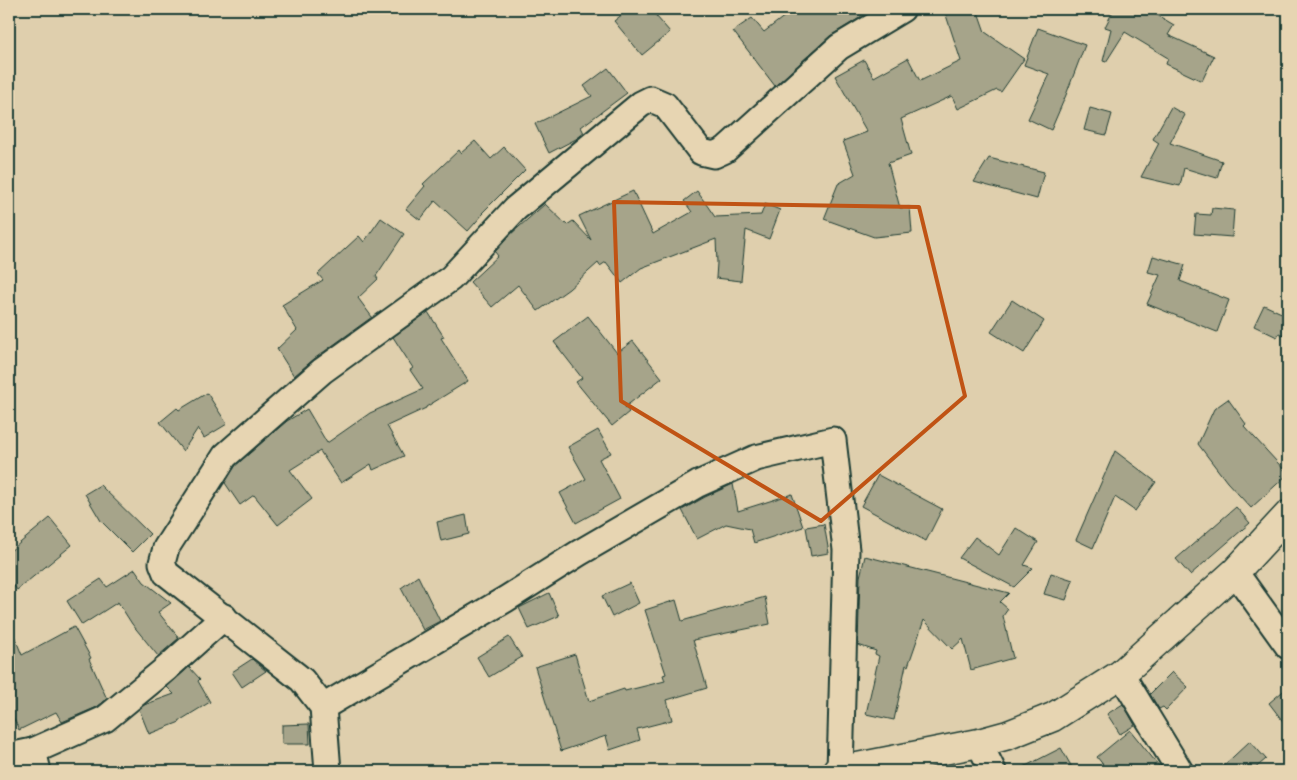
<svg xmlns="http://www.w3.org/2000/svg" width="1297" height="780" viewBox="0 0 1297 780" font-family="'Shantell Sans',sans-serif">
<rect width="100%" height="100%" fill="#dfcfad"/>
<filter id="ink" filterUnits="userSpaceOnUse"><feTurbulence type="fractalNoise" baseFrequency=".02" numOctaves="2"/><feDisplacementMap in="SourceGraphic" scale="10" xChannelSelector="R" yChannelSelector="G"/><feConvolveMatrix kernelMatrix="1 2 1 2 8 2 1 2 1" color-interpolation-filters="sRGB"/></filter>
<g filter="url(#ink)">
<g fill="#a6a48a" stroke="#1f3d34">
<path d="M629,9H650L670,32L642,55L614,21Z"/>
<path d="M794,9H869L858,19L830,36L775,86L733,31L752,18L764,32Z"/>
<path d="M944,9H977L985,32L1024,59L1001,92L997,90L958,109L952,96L901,119L911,155L888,163L900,208L910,207L912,233L874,237L824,219L838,184L855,174L843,141L867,132L835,76L864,60L874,77L908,58L920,81L961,61Z"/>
<path d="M1114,9H1147L1174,25L1168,35L1214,56L1202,81L1166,64L1168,58L1125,32L1106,62L1103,61L1111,29L1105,27Z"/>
<path d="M1038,28L1085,45L1066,95L1051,130L1028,119L1049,74L1024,65Z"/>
<path d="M608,68L627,93L581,127L584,133L576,139L549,153L535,124L592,96L584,86Z"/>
<path d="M1171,107L1185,115L1170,143L1222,161L1217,178L1184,168L1180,186L1141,177L1159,143L1153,139Z"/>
<path d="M1090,108L1112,114L1106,135L1084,130Z"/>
<path d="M475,141L491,159L504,147L525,170L482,213L483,214L468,231L435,201L420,220L406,209L425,186L423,184L459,150L461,153Z"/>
<path d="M989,158L1044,172L1037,199L974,182Z"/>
<path d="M633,191L653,234L692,212L684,201L697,191L715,217L761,215L765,204L780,210L769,239L746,230L741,281L716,278L717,263L716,239L641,268L622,283L606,262L600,266L598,263L569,289L538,311L518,285L492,307L470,282L498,256L495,252L511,234L545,204L567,225L573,221L591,240L579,216Z"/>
<path d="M1212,208L1234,210L1232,237L1194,234L1196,214L1211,215Z"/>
<path d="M381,218L404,234L376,276L378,279L358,298L372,317L314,359L294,376L277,349L297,330L282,305L323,280L318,274L359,236L364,242Z"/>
<path d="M1153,256L1185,265L1180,281L1229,300L1217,332L1147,304L1160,275L1148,272Z"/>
<path d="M1012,300L1044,321L1024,353L991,332Z"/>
<path d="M1264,305L1288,316V337L1279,333L1277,337L1254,326Z"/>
<path d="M428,312L444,337L441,338L468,381L426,407V408L387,426L404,456L373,470L371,464L341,483L320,451L290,470L312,499L278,525L254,495L240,505L225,483L236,465L287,421L307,409L327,443L370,413L423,389L410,370L413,368L393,337Z"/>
<path d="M588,316L617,353L633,341L662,378L625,407L629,412L612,426L576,382L582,378L554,342Z"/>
<path d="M207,393L227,424L204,438L198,428L183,451L160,422L177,408L179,410Z"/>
<path d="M1228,399L1246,424L1244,426L1288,474L1251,508L1227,482L1198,444L1214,409Z"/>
<path d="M598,430L611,453L599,459L620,499L576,523L560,493L586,479L568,447Z"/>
<path d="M1115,451L1156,482L1135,511L1115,497L1093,548L1076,540Z"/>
<path d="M878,475L942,509L926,541L861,506Z"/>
<path d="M733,484L738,511L792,494L803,527L754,543L750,529L726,524L697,539L682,510L705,497Z"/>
<path d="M100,485L150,534L132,552L101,521L85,494Z"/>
<path d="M1236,507L1250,523L1190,575L1176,559Z"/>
<path d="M466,515L469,534L441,541L437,522Z"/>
<path d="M50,518L72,545L17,590L9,579V552Z"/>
<path d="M824,524L829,553L811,556L806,527Z"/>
<path d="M1016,528L1038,542L1024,565L1033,568L1014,587L959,558L975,537L999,555Z"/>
<path d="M865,556L1009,593L1000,602L1008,609L1003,616L1013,658L971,670L963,639L952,649L924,620L908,666L906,665L894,720L866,714L879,656L875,654L876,651L858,645L860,577Z"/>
<path d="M135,569L144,582L171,603L158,612L179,638L158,656L132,624L118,602L82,625L67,601L101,579L107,587Z"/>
<path d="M1051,573L1073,580L1066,600L1044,594Z"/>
<path d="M418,576L440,621L423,630L401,588Z"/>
<path d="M630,583L639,603L612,617L602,596Z"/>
<path d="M549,593L559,616L529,629L519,608Z"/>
<path d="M765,597L770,624L693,640L707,688L667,700L672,720L637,729L640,740L610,750L606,736L561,751L535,667L575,654L589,701L624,689L625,691L665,681L663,675L666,674L645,610L676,600L682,621Z"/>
<path d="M9,623L22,655L74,627L91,658L89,659L107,699L97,707L62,722L56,712L19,730L9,708Z"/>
<path d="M509,637L522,657L489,677L477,657Z"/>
<path d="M252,659L266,671L242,687L232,672Z"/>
<path d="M189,667L200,679L198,681L210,702L179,721L180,722L149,734L139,709L144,705L174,694L167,687Z"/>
<path d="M1172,672L1188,687L1166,710L1163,707L1159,709L1150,694Z"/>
<path d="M1288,687V728L1269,703Z"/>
<path d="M1123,704L1135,725L1120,734L1107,714Z"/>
<path d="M309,724L310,744H282V725Z"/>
<path d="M1130,730L1163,771H1108L1097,757Z"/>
<path d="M1250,741L1266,759L1252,771H1218Z"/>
<path d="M1061,748L1074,771H1016Z"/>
</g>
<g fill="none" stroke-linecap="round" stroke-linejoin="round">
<defs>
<g id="street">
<path d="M1235,572L1288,646"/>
<path d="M1121,674L1180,771"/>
<path d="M323,707L506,599L579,553L698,484L756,458L833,440L846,550L840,771"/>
<path d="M979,743L993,771"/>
<path d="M9,756L33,751"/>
<path d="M38,771L33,751L105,719L167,668L224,617"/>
<path d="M328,771L323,707L302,680L166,573L162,563L166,548L225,456L322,371L451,278L515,209L641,104L651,99L665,105L701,152L714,155L725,150L839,47L902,9"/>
</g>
<path id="secondary" d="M837,771L979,743L1008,735L1053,717L1121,674L1235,572L1288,515"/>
</defs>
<use href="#street" stroke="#1f3d34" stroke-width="29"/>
<use href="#secondary" stroke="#1f3d34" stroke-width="31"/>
<use href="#street" stroke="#e7d5b2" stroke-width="25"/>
<use href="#secondary" stroke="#e7d5b2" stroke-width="28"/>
</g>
</g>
<path fill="none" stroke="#c05314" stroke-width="4" stroke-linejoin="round" d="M614,202L919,207L965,396L821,521L621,401Z"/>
<rect width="1297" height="780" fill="none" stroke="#e7d5b2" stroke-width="30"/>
<rect x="15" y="15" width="1267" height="750" fill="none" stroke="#1f3d34" stroke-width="2" filter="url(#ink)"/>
</svg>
